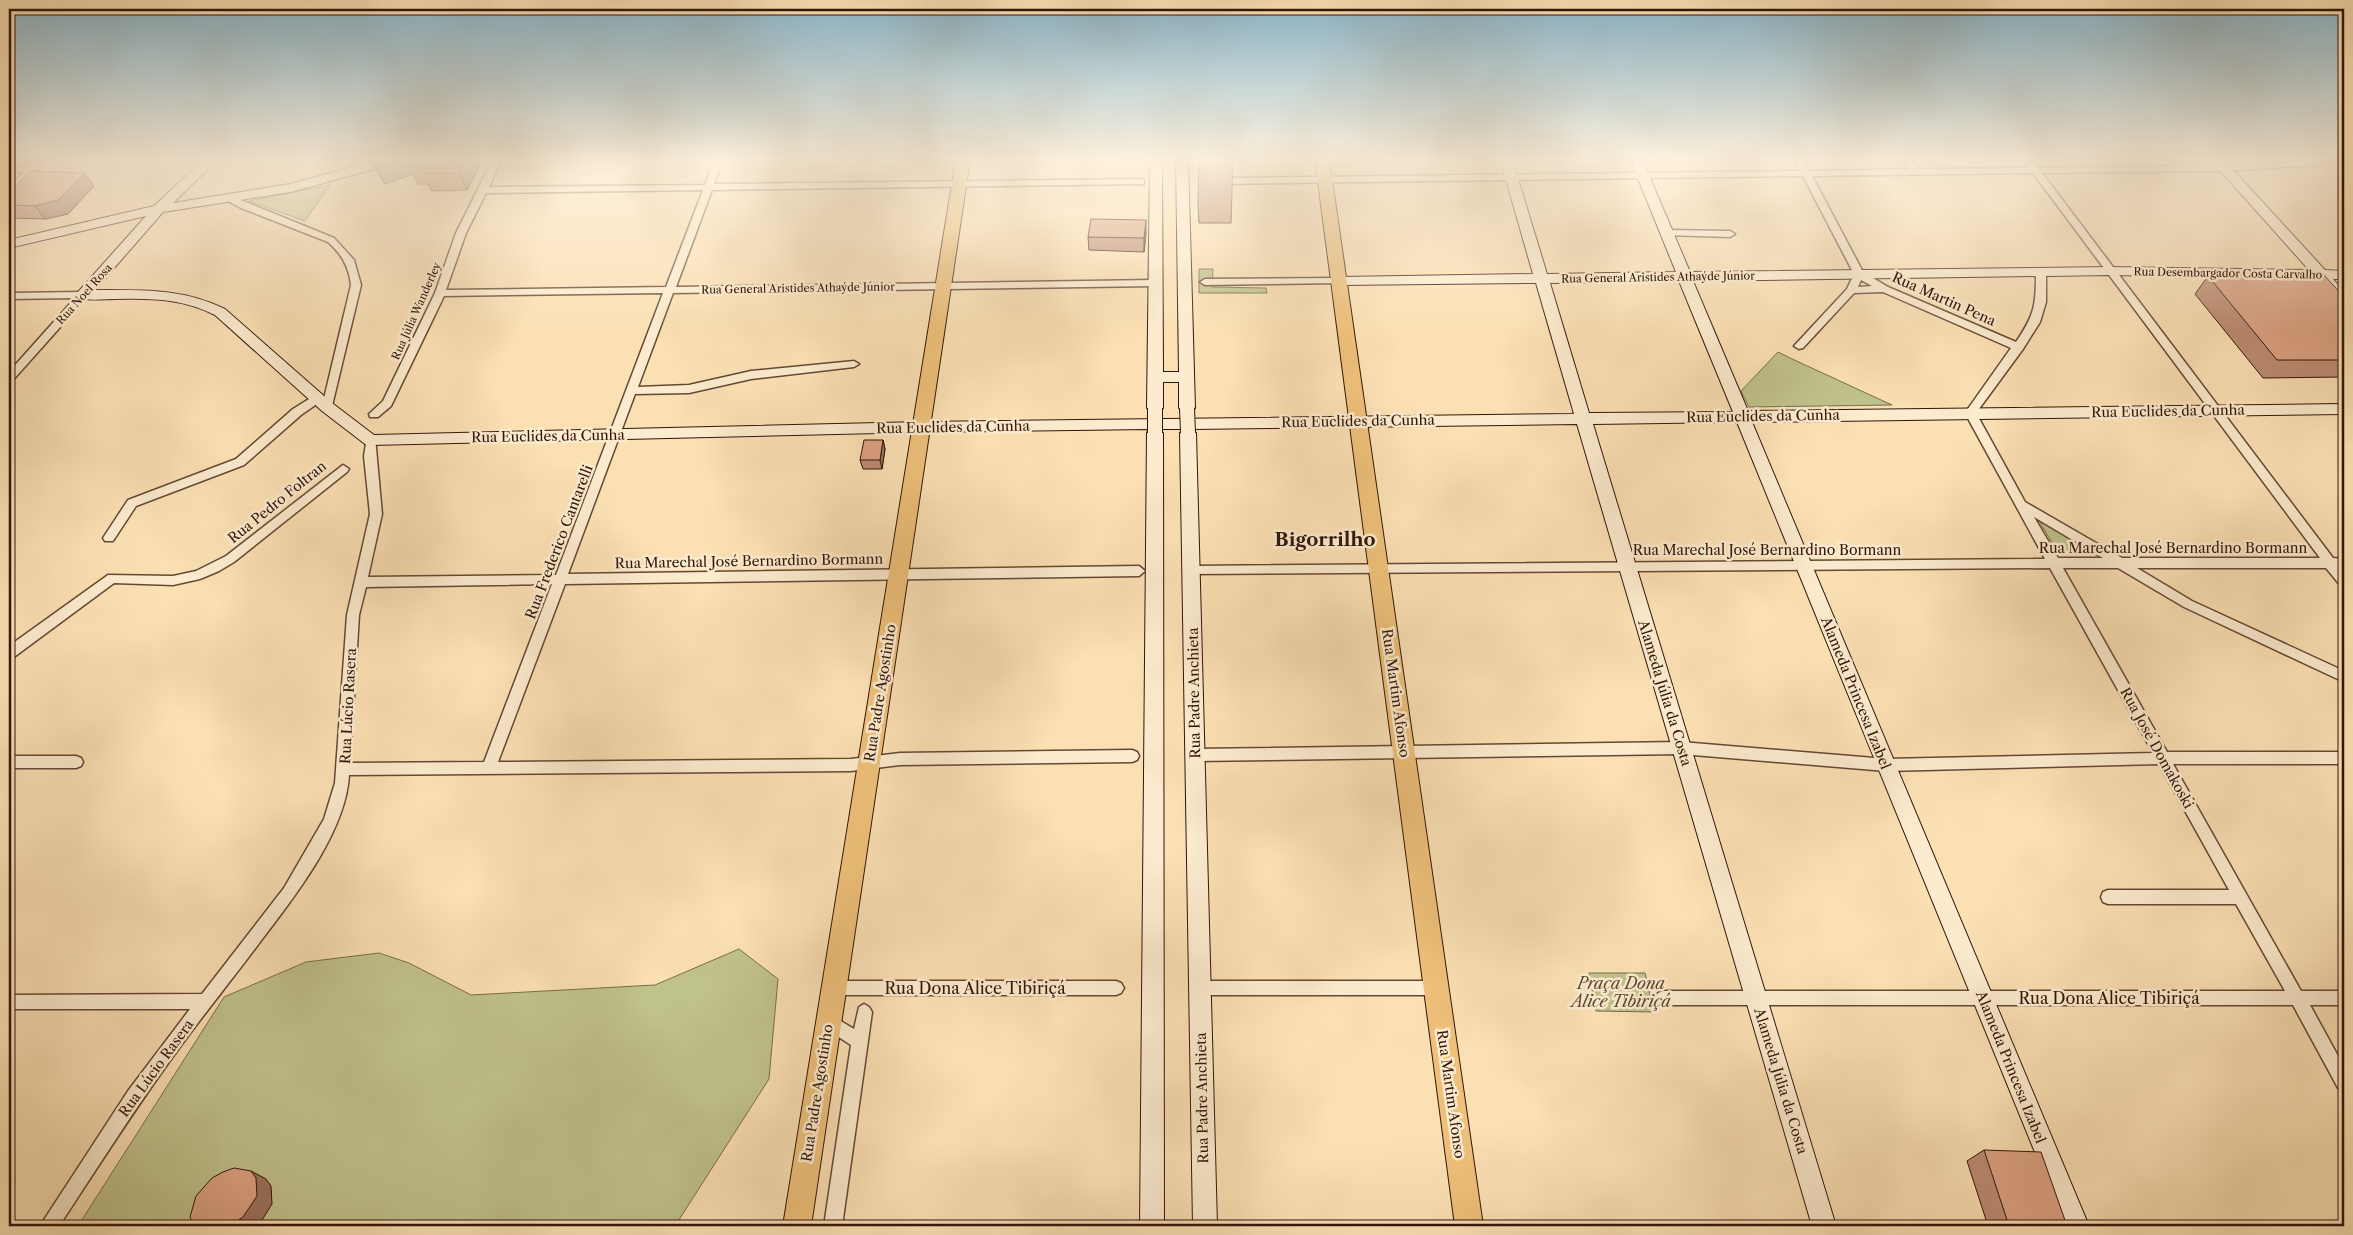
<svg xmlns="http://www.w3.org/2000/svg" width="2353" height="1235" viewBox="0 0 2353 1235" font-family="'Libre Caslon Text',serif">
<rect width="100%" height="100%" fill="#fbe0b4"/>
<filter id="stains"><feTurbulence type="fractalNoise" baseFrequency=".004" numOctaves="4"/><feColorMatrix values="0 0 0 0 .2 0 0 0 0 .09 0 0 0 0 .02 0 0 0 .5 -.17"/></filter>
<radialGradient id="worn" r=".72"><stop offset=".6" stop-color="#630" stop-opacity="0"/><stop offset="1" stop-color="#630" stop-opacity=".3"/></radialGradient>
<g fill="#c0c28c" stroke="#796c4b">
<path d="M330,185L305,221L249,201Z"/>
<path d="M1199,269H1213L1212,287L1266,288L1267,293H1199Z"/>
<path d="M1778,352L1790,358L1892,405L1749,407L1741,391Z"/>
<path d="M2038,519L2093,552L2058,553Z"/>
<path d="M739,949L778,979L769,1079L675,1226H78L224,997L306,962L379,953L409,963L471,995L655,985Z"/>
<path d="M1589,973H1645L1654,1012L1596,1011Z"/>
</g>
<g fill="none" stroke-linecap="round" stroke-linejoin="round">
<defs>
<g id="street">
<path d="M37,159H46L12,194L9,195V187L24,172H9V166H30Z"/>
<path d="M493,159H502L489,187L705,185L714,159H723L714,184L1141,179L1144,180V184L712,190L676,287L1155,280L1160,283L1155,286L673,293L638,387L689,385L751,371L854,361L859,364L854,367L751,379L689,393L635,394L568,574L1139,566L1145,571L1139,576L565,584L498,762L851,759L900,753L1132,750L1137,752L1139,756L1137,760L1132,762L900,765L851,771L349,775C346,833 292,900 257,946C231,981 203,1015 177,1051C135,1108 98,1167 59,1226H40L128,1091L190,1009H9V995L202,994L284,888L324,819L335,783L347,615L370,514L364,456L367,437H375L382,514L368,577L556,575L663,293L444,296L391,406L378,417H370L369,414L383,401L435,293L456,233ZM703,190L666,287L446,290L466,233L486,193ZM552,584L484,762L350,763L359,615L366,587Z"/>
<path d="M1794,159H1803L1809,171L1909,169L1903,159H1912L1918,169L2029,168L2023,159H2032L2038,168L2224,165L2344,159V163L2224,171L2042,173L2333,558L2344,559V567L2340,568L2344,573V587L2340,585L2326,568H2137L2192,601L2344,671V682L2184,607L2118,568H2063L2167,752H2344V764H2173L2301,991H2344V1005H2310L2344,1067V1090L2338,1088L2293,1005H1663L1658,1003L1655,998L1658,993L1663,991H2285L2236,904H2108L2103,902L2101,897L2103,892L2108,890H2229L2159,764L1886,771L1681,754L1195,761L1190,759L1188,755L1190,751L1195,749L1681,742L1886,759L2153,753L2050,568L1187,574L1185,571L1191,566L2045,559L1965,413L2011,348L1883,292L1854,293L1803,348L1799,349L1794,346L1847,289L1854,274L1803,176L1221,184L1216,181L1221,178L1800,171ZM2033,173L2320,558H2122L2025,502L1976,413L2023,349L2040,322L2046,302V272L2041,269L2036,272C2036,305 2035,314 2016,342L1888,287L1863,272L1812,176ZM1861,280L1872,286L1858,287ZM2034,517L2103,558H2058Z"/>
<path d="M231,196L334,238L354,260L361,285L331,410H323L322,407L351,285C349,267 342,254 328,242L241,208L228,201V197Z"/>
<path d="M1666,230L1730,231L1735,234L1730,237L1663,235V231Z"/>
<path d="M1339,278L1342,279V283L1205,285L1200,282L1205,279Z"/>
<path d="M83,292L88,295L87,297L13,380L9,381V372L75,298L9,299V293Z"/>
<path d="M317,394L322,398L321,401L301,415L244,465L136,506L113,541H105L103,538L105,535L128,500L236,459L293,409Z"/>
<path d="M343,465L349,469L347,472L234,562L219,571L200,579L173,585L114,583L14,657L9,658V646L108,575L173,576L196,571L226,556Z"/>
<path d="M9,756H76L81,758L83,762L81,766L76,768H9Z"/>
<path d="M834,981H1116L1121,983L1124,988L1121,993L1116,995H834L829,993L826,988L829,983Z"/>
<path d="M1200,981H1436L1441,983L1444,988L1441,993L1436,995H1200L1195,993L1192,988L1195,983Z"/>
<path d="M864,1004L869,1007L872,1012L842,1226H824L851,1045L823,1027L821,1022L823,1017L829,1014L854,1029L859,1007Z"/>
</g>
<g id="secondary">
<path d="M204,159H218L173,203L290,184L381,159H402L400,162L291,192L163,212L95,290C141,290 183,288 225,309L332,403L374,435L921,422L1574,414L1536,283L1339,285L1332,281L1339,277L1533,274L1500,159H1512L1547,274L1676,272L1630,159H1642L1690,272L2111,267L2309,270L2210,159H2223L2325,270L2344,271V279H2333L2344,292V304L2339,303L2317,279L2111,275L1693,281L1748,411L2344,404V414L1752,422L2089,1226H2065L1737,422L1593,424L1836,1226H1812L1577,424L1192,429L1196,433L1217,1226H1193L1180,433L1184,429H1160L1163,433L1164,1226H1140L1147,433L1149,429L921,432L371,445L365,444L322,411L215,315C183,299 152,298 117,299C104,299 90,301 78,298L76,295L78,292L146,216L9,248V240L154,206ZM1679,281L1733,412L1589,413L1550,283Z"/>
<path d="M1150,159H1162L1163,372H1179L1176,159H1188L1195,408L1192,412H1182L1179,408V382H1163V408L1160,412H1150L1147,408Z"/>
</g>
<g id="primary">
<path d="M956,159H970L811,1226H783Z"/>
<path d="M1315,159H1329L1483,1226H1455Z"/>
</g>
</defs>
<use href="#street" stroke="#644834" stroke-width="3"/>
<use href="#secondary" stroke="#32150a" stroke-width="2"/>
<use href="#primary" stroke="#32150a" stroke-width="2"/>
<use href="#street" fill="#fcebce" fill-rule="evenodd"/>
<use href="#secondary" fill="#fcebce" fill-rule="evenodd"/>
<use href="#primary" fill="#eec07a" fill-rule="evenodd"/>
<defs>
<g id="secondary-bridge">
<path d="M1155,408V433"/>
<path d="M1187,408L1188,433"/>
</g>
</defs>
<use href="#secondary-bridge" stroke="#32150a" stroke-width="16" stroke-linecap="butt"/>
<use href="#secondary-bridge" stroke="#fcebce" stroke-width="14"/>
</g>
<g fill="#bd8b72" stroke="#32150a">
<path d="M370,159H483L467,190L432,191L428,184H418L413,174L385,184L378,174Z"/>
<path d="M1199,159H1233L1231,223H1199L1198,204Z"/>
<path d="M94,186L68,214L45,219L9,218V192Z"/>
<path d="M1146,233L1144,252L1089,250L1088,237Z"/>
<path d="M2208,276L2344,297V377L2263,378L2195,294Z"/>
<path d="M883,440L885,449L882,469H863L860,460Z"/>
<path d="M1984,1150L2067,1226H1988L1967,1161Z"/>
</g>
<g fill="#9a715c" stroke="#32150a">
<path d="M398,159H421L409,166L413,174L385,184L376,167Z"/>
<path d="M466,159H483L467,190L459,173Z"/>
<path d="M85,173L94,186L68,214L45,219L35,206Z"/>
<path d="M1146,220V233L1144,252V238Z"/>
<path d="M883,440L885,449L882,469L880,460Z"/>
<path d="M251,1171L266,1179L271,1186L272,1204L259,1225L257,1226H229Z"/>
</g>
<g fill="#dca284" stroke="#32150a">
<path d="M370,159H398L376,167Z"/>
<path d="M414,159H466L459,173H423L427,166H409Z"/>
<path d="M31,171L85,173L58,200L35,206L9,205V192Z"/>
<path d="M1091,219L1146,220L1144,238L1088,237Z"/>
<path d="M2324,275L2344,297V360H2277L2208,276Z"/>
<path d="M864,440H883L880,460H860Z"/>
<path d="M1984,1150L2041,1152L2067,1226H2009Z"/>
<path d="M234,1168L251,1171L256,1178L257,1196L243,1217L229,1226H194L190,1217L196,1196L212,1178L223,1172Z"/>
</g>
<linearGradient id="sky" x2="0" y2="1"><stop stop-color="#8bb8ce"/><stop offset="0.48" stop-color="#fdf1dd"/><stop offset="1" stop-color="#fdf1dd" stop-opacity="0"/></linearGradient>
<rect width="2353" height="332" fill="url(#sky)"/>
<g text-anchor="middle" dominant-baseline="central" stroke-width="5" stroke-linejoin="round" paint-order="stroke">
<g font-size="11" fill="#32150a" stroke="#fcebce">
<text transform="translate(2228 273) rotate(1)">Rua Desembargador Costa Carvalho</text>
<text transform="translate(1658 277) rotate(-1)">Rua General Aristides Athaýde Júnior</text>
<text transform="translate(798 288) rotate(-1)">Rua General Aristides Athaýde Júnior</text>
<text transform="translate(84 294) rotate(-48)">Rua Noel Rosa</text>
<text transform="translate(416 311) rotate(-66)">Rua Júlia Wanderley</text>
</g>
<g font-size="14" fill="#32150a" stroke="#fcebce">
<text transform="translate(1944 299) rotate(24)">Rua Martin Pena</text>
<text transform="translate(2168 411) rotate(-1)">Rua Euclides da Cunha</text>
<text transform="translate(1763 416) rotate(-1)">Rua Euclides da Cunha</text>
<text transform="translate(1358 421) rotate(-1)">Rua Euclides da Cunha</text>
<text transform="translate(953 427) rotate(-1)">Rua Euclides da Cunha</text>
<text transform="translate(548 436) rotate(-1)">Rua Euclides da Cunha</text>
<text transform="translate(277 502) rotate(-39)">Rua Pedro Foltran</text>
<text transform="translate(559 542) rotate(-69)">Rua Frederico Cantarelli</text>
<text x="2173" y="548">Rua Marechal José Bernardino Bormann</text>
<text x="1767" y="550">Rua Marechal José Bernardino Bormann</text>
<text transform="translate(749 561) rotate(-1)">Rua Marechal José Bernardino Bormann</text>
<text transform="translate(880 693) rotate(-81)">Rua Padre Agostinho</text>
<text transform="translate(1194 693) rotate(-91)">Rua Padre Anchieta</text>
<text transform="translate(1396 693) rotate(82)">Rua Martim Afonso</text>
<text transform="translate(1665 693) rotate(73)">Alameda Júlia da Costa</text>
<text transform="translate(1856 693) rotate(68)">Alameda Princesa Izabel</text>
<text transform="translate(348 706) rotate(-87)">Rua Lúcio Rasera</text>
<text transform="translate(2157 748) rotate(61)">Rua José Domakoski</text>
<text transform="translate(2011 1067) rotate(68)">Alameda Princesa Izabel</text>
<text transform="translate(156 1068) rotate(-54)">Rua Lúcio Rasera</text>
<text transform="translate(1781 1081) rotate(73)">Alameda Júlia da Costa</text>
<text transform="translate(817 1093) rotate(-81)">Rua Padre Agostinho</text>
<text transform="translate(1451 1094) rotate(82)">Rua Martim Afonso</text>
<text transform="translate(1202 1098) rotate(-91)">Rua Padre Anchieta</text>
</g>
<g font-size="16" font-style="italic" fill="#5d4931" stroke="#fcebce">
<text x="1621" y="983">Praça Dona<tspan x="1621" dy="18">Alice Tibiriçá</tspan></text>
</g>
<g font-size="16" fill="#32150a" stroke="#fcebce">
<text x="975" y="988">Rua Dona Alice Tibiriçá</text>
<text x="2109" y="998">Rua Dona Alice Tibiriçá</text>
</g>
<g font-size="19" font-weight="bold" fill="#32150a" stroke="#fcebce">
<text x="1325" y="539">Bigorrilho</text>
</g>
</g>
<rect width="2353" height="1235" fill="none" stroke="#fbe0b4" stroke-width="30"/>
<rect x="10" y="10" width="2333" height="1215" fill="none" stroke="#32150a" stroke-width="2.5"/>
<rect x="15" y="15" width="2323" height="1205" fill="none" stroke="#32150a"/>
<rect width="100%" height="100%" filter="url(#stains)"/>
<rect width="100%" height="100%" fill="url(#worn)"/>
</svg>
